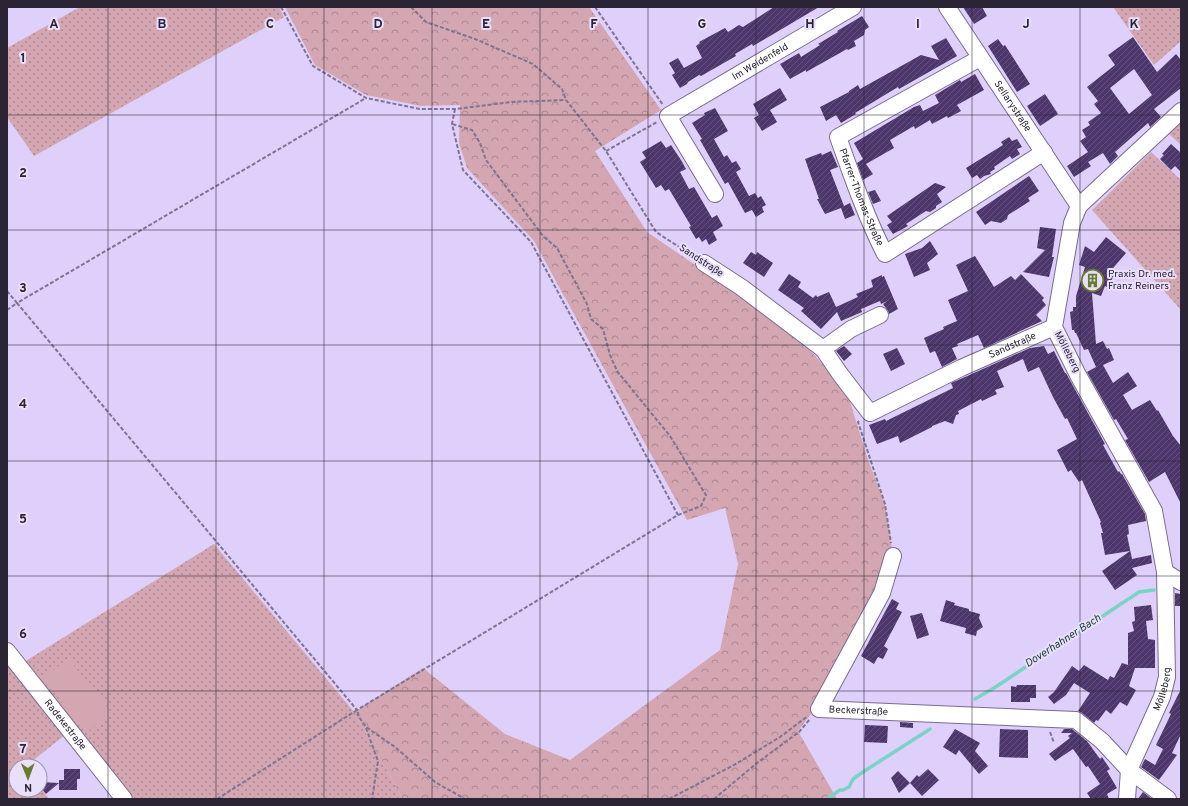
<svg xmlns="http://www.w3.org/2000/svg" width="1188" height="806" viewBox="0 0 1188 806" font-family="Overpass,sans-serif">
<defs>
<pattern id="grass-dots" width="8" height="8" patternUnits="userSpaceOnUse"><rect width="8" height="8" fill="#d3a6b1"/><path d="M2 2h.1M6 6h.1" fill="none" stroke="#ab8791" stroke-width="1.8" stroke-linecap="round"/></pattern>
<pattern id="forest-crowns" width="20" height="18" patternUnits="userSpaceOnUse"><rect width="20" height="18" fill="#d3a6b1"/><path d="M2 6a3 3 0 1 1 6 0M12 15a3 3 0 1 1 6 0" fill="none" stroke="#ab8791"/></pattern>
<pattern id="building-hatch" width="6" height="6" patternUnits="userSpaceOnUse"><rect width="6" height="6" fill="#4d366b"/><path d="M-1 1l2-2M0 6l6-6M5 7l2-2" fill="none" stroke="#64517c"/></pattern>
</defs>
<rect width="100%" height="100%" fill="#dfcffb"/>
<g fill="url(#grass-dots)">
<path d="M80,7H279L284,17L34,156L7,117V48Z"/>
<path d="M1113,7H1181V41L1154,65Z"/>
<path d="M1181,122V145L1169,134Z"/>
<path d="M1151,152L1181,180V310L1092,210Z"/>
<path d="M214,544L354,712L403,799H135L124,787L24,662Z"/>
<path d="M7,656L65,735L26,766H16V790H40V787L49,799H7Z"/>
</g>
<path fill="url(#forest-crowns)" d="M285,7H589L661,110L595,151L647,232L796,334L847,392L868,460L885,504L893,556L832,686L798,731L837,799H403L354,712L423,668L505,734L570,760L720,650L738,564L725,508L687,520L534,241L467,168L459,143L460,105L421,106L366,95L315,65Z"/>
<path fill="#d3a6b1" d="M68,658L112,713L86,733L43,678Z"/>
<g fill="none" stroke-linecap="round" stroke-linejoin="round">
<g stroke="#7ad4c5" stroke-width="3.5">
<path d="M975,699L994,688L1139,592L1154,590"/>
<path d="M827,799L840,790H843L849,787L853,779L863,772L930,729"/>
</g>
</g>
<g fill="url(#building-hatch)" fill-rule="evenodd">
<path d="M774,7H819L753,46L752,44L735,54L736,56L701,76L699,75L688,82L687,84L680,88L672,75L675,73L669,63L678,58L684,68L702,58L696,46L700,43L699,42L725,28L728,32L739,25L743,27Z"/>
<path d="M963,7H982L987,16L974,24Z"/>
<path d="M862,16L869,27L865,30L864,35L854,41L856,46L848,50L847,49L806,72V70L790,79L780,64L799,53L801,57L820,45L818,44L838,32L837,31Z"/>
<path d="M1133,37L1157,72L1176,54L1181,60V88L1154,109L1161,117L1150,127L1148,123L1115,152L1118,156L1110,164L1103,153L1088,162L1091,166L1074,177L1067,166L1088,152L1080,141L1086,137L1082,130L1090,125L1088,122L1101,113L1094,104L1098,101L1087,87L1115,65L1108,55ZM1134,69L1152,95L1129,114L1110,88Z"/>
<path d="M946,38L957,56L899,89L898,87L855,113L856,114L841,123L836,115L826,121L820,107L849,92V91L858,85L860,89L921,55L939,60L931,46Z"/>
<path d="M998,39L1003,46L1005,45L1030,84L1017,92L988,46Z"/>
<path d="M975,74L984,90L957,105L961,111L948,118L947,116L932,124L930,120L915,129L914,126L890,140L894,148L866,164L873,174L863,180L857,163L863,159L854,143L914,107L920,105L923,111L939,103L935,95L960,80L961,82Z"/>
<path d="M780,88L787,100L770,110L777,122L762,131L754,118L759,115L753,104Z"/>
<path d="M1045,94L1058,114L1040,126L1027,106Z"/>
<path d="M715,108L728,131L714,139L724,157L727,155L732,163L736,161L741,169L736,172L749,196L755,193L758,198L761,196L766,205L762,207L764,212L756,217L752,210L745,213L728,182L725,184L700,140L702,139L692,123L705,115L704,113Z"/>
<path d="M1009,137L1012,141L1017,139L1022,147L1017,149L1020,154L1012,159L1010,156L994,167L995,169L990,172L991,174L984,176L980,179L977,175L972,178L966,168L1003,145L1001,142Z"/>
<path d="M661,141L666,148L671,145L681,160L686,169L680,172L689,189L694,187L712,218L717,215L723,226L713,232L717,240L709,245L706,239L702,242L699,237L696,239L689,227L691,226L669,189L665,191L661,185L656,188L640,162L646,158L642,152Z"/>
<path d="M1171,144L1181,153V172L1175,166L1171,170L1160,159L1164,155L1162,154Z"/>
<path d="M831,151L838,167L830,170L844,206L850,203L855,215L845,219L841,208L825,214L817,199H819L805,159L821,153L822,155Z"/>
<path d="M1029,176L1039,191L1028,198L1030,201L1008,215L1007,219L1001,223L991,221L985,225L976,212Z"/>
<path d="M935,183L946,187L937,194L942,202L936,206V208L930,212L926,211L906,224L908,226L893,234L887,225L892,222L887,216Z"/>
<path d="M875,190L881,201L873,204L868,192Z"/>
<path d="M1040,227L1056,229L1052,257H1054L1049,277L1023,272L1045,250L1037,248Z"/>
<path d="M1106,237L1126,253L1109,273L1113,276L1109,288L1105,286L1101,296L1092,293L1096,344L1103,341L1107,349L1109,348L1114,360L1103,365L1113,383L1128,372L1137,386L1123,395L1132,410L1150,400L1157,411L1158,410L1173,436L1181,446V504L1165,472L1149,482L1125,440L1128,439L1116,419L1114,420L1087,372L1096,367L1088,349L1084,350L1076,333H1075L1074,330H1072L1070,312L1073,311V307H1076V296L1085,267L1079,265L1085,246L1094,252Z"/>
<path d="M930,241L938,254L927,263L930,270L914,277L905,254L922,248Z"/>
<path d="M751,252L756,255L757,252L773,263L764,277L743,263Z"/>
<path d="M975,256L994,287L1011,276L1015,280L1021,274L1044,298L1042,300L1046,305L1036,315L1042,321L984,348L978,335L957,344L958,346L952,348L957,359L942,367L935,351L930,353L924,338L944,329L943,327L957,321L948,300L968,291L956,265Z"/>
<path d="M789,274L801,282L798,287L813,298L816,295L817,297L829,292L836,307L858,297L856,294L873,287L871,280L882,275V277L884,276L898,309L889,314L888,311L883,304L887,301L881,304L880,301L861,309L862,312L841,321L837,312L821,329L801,311L804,308L778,290Z"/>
<path d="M844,346L852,354L844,361L836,351Z"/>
<path d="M1044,346L1048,354L1054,351L1065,373H1066L1105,444L1103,445L1118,472L1119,471L1121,474H1122L1145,514L1146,521L1128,525L1129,534L1127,535L1132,559L1151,555L1152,563L1132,568L1137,575L1115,590L1102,571L1130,551L1105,555L1101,533H1103L1100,523L1101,522L1082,480L1079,482L1071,470L1068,472L1057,450L1077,439L1067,418L1065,419L1053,397L1039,367L1028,372L1023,359L997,371L1004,387L995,390L997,394L982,401L981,399L958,411L959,414L956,415L953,424L945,421L932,426V427L900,443L898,436L877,444L869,425L885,419L886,421L953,388L951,383L965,377L1030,348Z"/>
<path d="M897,348L905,364L891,371L883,354Z"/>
<path d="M1175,593L1181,594V606H1175Z"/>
<path d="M892,599L899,603L896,609L902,612L884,646L888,649L883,659L878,657L874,664L861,656Z"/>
<path d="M946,600L955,603L954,605L969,609V611L980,614L979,618L983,627L977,631L976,636L965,633L966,628L940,621Z"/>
<path d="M1151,605L1153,620L1146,621L1148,639L1155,640V668H1135L1129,686L1136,690L1127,706L1120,702L1111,714L1106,710L1098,721L1096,720L1094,723L1082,713L1078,711L1090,693L1074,683L1066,695L1054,704L1048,697L1054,692L1072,666L1079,671L1084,665L1108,680L1110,676L1114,678L1122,663L1128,665V633L1134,631L1132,622L1135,621L1134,607Z"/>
<path d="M922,613L929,635L917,639L910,616Z"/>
<path d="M1017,685H1036V698H1030V702H1011V686L1016,687Z"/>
<path d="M1181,689V734L1172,753L1177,755L1159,780L1141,767L1145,759L1155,765L1163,749L1156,745L1171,714L1169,713Z"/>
<path d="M900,722L913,723V728L900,727Z"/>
<path d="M865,725L888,726L887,743L864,742Z"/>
<path d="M955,729L980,743L975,751L988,766L979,774L959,750L956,755L943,747Z"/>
<path d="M1000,729L1028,730V758L999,757Z"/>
<path d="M1064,729H1072L1087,741L1100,759L1102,757L1110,769L1107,771L1117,788L1107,794L1109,799H1091L1087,793L1100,784L1088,766L1086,767L1073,749L1055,761L1049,754L1070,738L1068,736L1072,733H1061Z"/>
<path d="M64,769H80V779H77V790H59V783L46,794L40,787V782L59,783V780H64Z"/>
<path d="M928,769L939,780L922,796L910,783L899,793L891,778L898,771L910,783L917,775L919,777Z"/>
<path d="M1143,792L1152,799H1138Z"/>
</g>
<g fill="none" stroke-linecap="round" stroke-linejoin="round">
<defs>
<g id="minor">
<path id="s1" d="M947,7L1079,206"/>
<path id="s2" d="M980,58L838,137C852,176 866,217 885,254L1044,152"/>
<path id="s3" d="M715,194L668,116L853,7"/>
<path id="s4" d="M704,263L741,287L823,349L840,374L870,413L961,368L1054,327"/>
<path d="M823,349L851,329L880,315"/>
<path id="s5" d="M893,556L882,593L819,709L1076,720L1102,741L1129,770L1168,799"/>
<path d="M1165,572L1181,582"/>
<path id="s6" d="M7,651L124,799"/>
<path id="s7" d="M1127,799L1129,770L1162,697L1167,677L1165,572L1154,511L1078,375L1054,327L1072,223L1079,206L1181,111"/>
</g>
</defs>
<use href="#minor" stroke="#7a6b93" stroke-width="18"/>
<g stroke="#7f7491" stroke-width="2" stroke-dasharray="4 2" stroke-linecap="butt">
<path d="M281,7L313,66L366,98L420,109H455L511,102L566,100"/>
<path d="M411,7L426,22L475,39L533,64L562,89L566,100L606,151L656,232L693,256"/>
<path d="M595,7L663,105"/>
<path d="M455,109L452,124L463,170L531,242L678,515"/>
<path d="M606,151L657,122"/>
<path d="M7,291L17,303L366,98"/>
<path d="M7,310L17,303L357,710L678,515L701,506L706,495L670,436L617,371L610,355L603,329L591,319L587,304L557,248L543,236L486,160L480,143L472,130L452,124"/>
<path d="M859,421L858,422L885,504L891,543"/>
<path d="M366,728L378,761L372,799"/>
<path d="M1050,732L1054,743"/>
<path d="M217,799L357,710L359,717L366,727L395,747L435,782L465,799"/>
<path d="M669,799L734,765L780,737L808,716"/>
<path d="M714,799L757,763L799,732L810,719"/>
</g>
<use href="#minor" stroke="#fff" stroke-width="16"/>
</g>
<path fill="none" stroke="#2a2434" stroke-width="1" stroke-opacity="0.55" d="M108,7V799M216,7V799M324,7V799M432,7V799M540,7V799M648,7V799M756,7V799M864,7V799M972,7V799M1080,7V799M7,115H1181M7,230H1181M7,345H1181M7,461H1181M7,576H1181M7,691H1181"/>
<defs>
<symbol id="building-ring" viewBox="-11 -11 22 22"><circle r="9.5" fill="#e9dffa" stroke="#677b2c" stroke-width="1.5"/><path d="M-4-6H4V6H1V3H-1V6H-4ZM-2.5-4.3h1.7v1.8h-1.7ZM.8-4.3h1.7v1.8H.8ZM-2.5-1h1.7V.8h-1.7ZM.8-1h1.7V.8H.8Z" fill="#677b2c"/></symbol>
</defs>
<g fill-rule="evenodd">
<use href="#building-ring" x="1080" y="268" width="25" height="25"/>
</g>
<g text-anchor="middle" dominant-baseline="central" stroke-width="4" stroke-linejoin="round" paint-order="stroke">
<g font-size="10" fill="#2a2434" stroke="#e9dffa">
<text stroke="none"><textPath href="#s3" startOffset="198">Im Weidenfeld</textPath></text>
<text stroke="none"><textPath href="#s1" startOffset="119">Sellarystraße</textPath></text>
<text stroke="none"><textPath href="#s2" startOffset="227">Pfarrer-Thomas-Straße</textPath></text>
<text transform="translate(701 261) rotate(33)">Sandstraße</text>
<text stroke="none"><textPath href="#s4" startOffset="384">Sandstraße</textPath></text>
<text transform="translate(1067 352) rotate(63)">Mölleberg</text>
<text stroke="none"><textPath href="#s7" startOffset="117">Mölleberg</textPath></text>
<text stroke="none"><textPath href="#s5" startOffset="210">Beckerstraße</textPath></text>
<text stroke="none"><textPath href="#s6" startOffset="94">Radekestraße</textPath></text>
</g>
<g font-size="10" fill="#2a2434" stroke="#e9dffa" text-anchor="start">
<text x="1108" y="274">Praxis Dr. med.<tspan x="1108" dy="12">Franz Reiners</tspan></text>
</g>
<g font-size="11" font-style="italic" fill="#1a433d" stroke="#e9dffa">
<text transform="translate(1063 641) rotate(-33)">Doverhahner Bach</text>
</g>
</g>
<g font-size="13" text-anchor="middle" font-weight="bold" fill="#2a2434" stroke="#e9dffa" stroke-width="4" stroke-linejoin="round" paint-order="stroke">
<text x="54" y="28">A</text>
<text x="162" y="28">B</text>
<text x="270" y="28">C</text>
<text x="378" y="28">D</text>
<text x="486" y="28">E</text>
<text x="594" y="28">F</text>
<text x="702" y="28">G</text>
<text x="810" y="28">H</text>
<text x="918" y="28">I</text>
<text x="1026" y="28">J</text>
<text x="1134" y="28">K</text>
<text x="23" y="62">1</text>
<text x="23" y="177">2</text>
<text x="23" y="292">3</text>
<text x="23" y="408">4</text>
<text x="23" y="523">5</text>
<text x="23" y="638">6</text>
<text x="23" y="753">7</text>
</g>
<rect width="1188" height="806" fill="none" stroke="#2a2434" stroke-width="16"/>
<g transform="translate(28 778) rotate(179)"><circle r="19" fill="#e9dffa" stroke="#9d94ab"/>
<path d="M0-3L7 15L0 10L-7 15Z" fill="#677b2c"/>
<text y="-6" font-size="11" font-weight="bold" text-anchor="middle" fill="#2a2434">N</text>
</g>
</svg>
